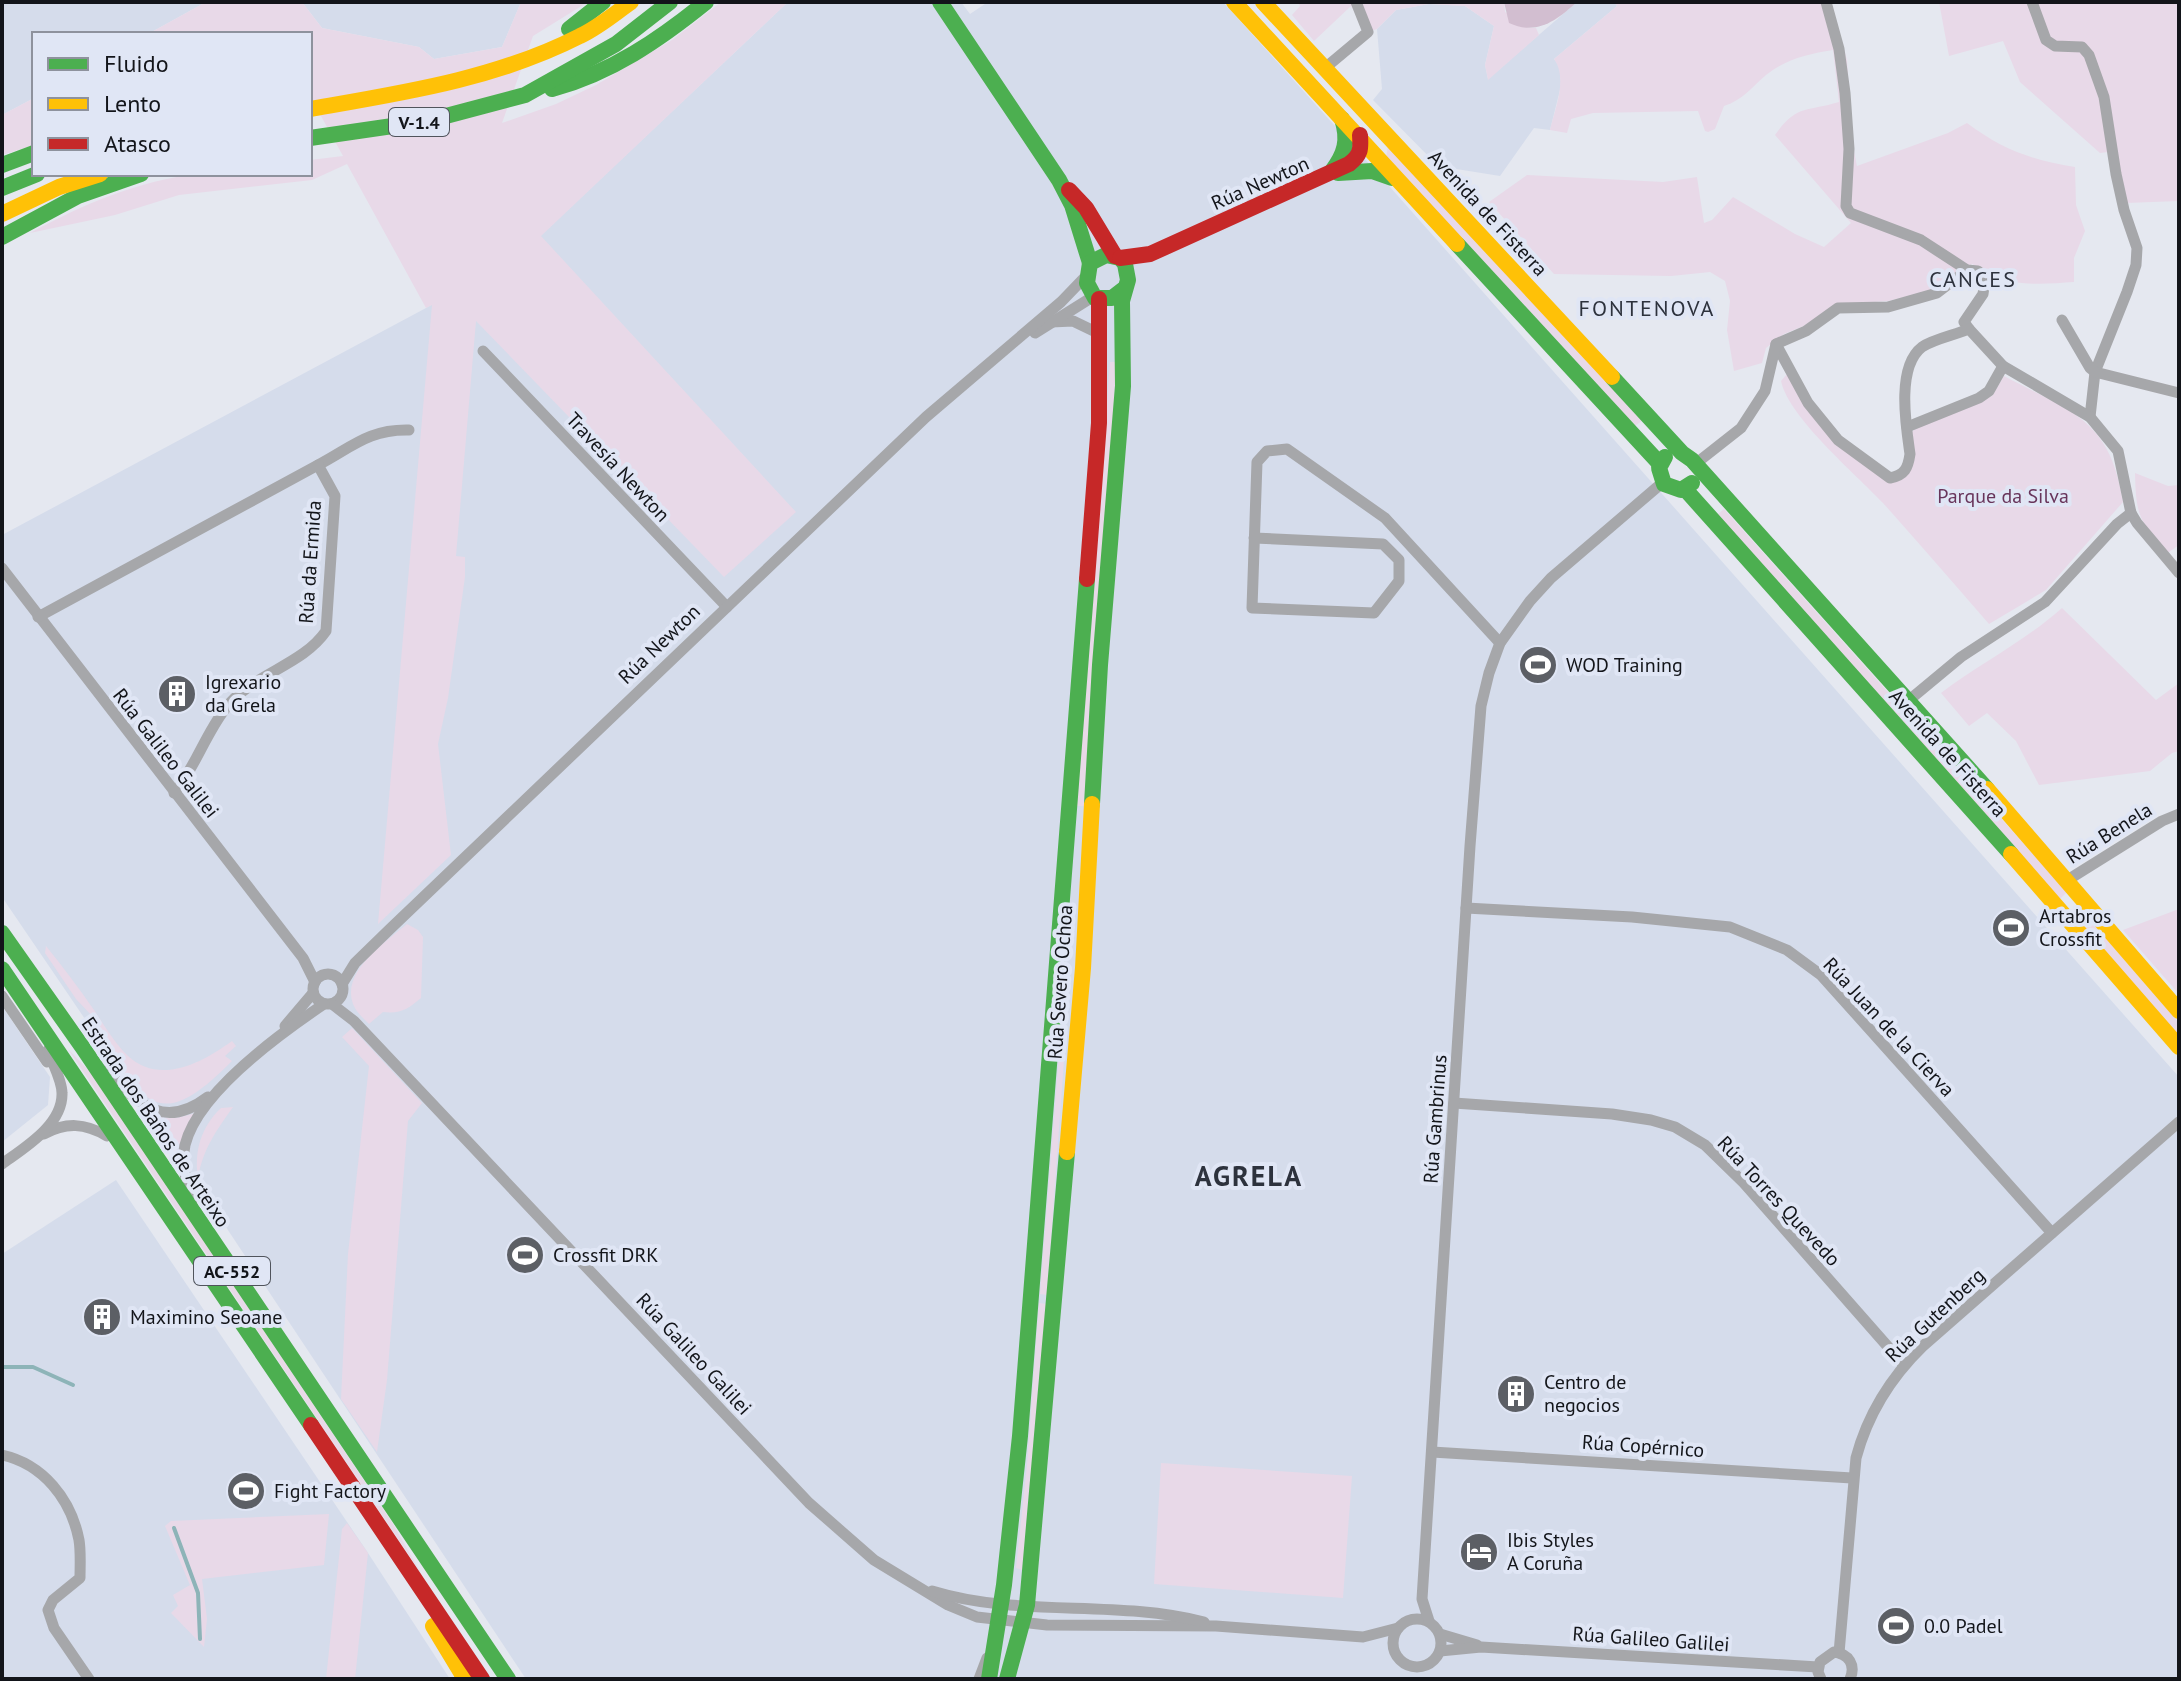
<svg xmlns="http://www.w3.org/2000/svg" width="2181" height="1681" viewBox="0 0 2181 1681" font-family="'PT Sans',sans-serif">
<rect width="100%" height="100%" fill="#e5e8f0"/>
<g fill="#d5dceb">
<path d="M2,2H206L148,34H34V98L2,115Z"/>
<path d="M302,2H521L502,47L434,59L419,47L322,28Z"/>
<path d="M788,2H961L970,14L988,2H1223L1390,187L2179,1077V1679H526L204,1194L2,897V535L426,308L540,236Z"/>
<path d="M1577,2H1614L1617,6L1554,59L1560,67L1561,86L1550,130L1534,128L1500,176L1450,168L1443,171L1373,100L1382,89L1377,29L1396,10L1429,4L1465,6L1494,26L1485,65L1488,79Z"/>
<path d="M2,1006L50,1077L48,1105L2,1142Z"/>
<path d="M116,1180L368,1553L450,1679H2V1254Z"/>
</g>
<g fill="#e8d9e8">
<path d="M206,2H302L322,28L419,47L434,59L502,47L521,2H588L533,36L502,123L556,104L596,85L672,40L721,2H788L541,236L796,512L724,577L476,321L456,556L465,557V577L448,698L438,744L451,855L378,924L432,305L426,308L347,164L312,180L179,195L115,215L30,233C82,205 139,180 199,174C235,171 273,174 310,174V160L343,156L310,96V34H148Z"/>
<path d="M1298,2H1504L1505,12L1528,28H1536L1539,35L1488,80L1485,65L1494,26L1465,6L1429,4L1396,10L1377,29L1368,32L1351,6L1314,41L1292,15L1300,6Z"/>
<path d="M1614,2H1831L1847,60L1852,142L1857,166L1948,133L1967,123C2003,150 2032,160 2075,167L2076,205L2085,231L2074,258V282C2047,284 2013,287 1988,274C1982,271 1979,267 1972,264L1926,292L1888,301L1841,304L1806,325L1784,334L1766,348L1762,363L1734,371L1727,330L1730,301L1725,281L1710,272L1671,276L1554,274L1489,202L1527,175L1663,182L1697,177L1704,223L1712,220L1733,197L1795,234L1824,247L1851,223L1775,135C1797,104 1806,112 1839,102L1833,50C1808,54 1786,59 1766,75C1752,87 1743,100 1724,106L1715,129L1708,132L1705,131L1698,111L1593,113L1571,119L1567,133L1550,130C1555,108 1568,79 1554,59L1617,6Z"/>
<path d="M1939,2H2179V201L2126,203L2108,152L2100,153L2020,82L2003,41L1949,56Z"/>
<path d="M34,98V145L2,155V115Z"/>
<path d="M1388,146L1643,420L1635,426L1386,158Z"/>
<path d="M1110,362H1116L1114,402L1084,806H1077Z"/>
<path d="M1787,374L1810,410L1883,478L1909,474L1914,457L1911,433L1917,427L1992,396L2004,376C2071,412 2110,418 2123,502L2046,590L1989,624C1954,584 1919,543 1883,503C1856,474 1789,418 1781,381Z"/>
<path d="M2135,473L2168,486L2179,485V545L2166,554C2140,519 2136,518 2135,473Z"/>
<path d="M1724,509L2067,892L2060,899L1717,515Z"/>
<path d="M2062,608L2156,700L2179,683V751L2172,753L2150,771L2039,785L2016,741L1987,713L1969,726L1941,693C1981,663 2025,641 2062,608Z"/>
<path d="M2179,909V994L2123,930Z"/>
<path d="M2083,912L2179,1023L2177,1034L2076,918Z"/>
<path d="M407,924L418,930L423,937L421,998C408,1009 401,1014 383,1012L369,1024C363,1018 356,1012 353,1004C341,971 386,942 407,924Z"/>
<path d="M46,946C63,967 79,988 94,1010C104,1025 114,1042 127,1055C159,1086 202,1063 232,1041L236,1046L225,1056L232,1061C163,1131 146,1109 99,1036L100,1033L91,1020L93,1017L76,999L45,953Z"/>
<path d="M352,1028L422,1103L408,1121L387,1380L377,1452L341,1399L348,1254L369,1066L342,1037Z"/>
<path d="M1061,1030L1066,1032L1047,1295L1040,1294Z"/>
<path d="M68,1049L94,1076L393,1524L421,1573Z"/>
<path d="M233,1107C216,1131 203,1149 198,1178C194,1151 201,1127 221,1108Z"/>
<path d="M143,1112C163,1120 174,1120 195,1113L176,1152V1163Z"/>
<path d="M1039,1303L1047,1304L1029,1518L1022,1570L1016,1568L1027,1465Z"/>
<path d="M1161,1463L1352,1476L1343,1598L1154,1584Z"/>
<path d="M329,1514L324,1565L202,1579L207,1619L204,1647L171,1613L178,1606L173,1595L190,1585L165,1526L171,1521Z"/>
<path d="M347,1523L368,1553L355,1679H326L342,1529Z"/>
</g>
<path fill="#d2bed0" d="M1504,2H1577C1557,20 1537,36 1509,23Z"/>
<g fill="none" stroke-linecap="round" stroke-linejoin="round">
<g stroke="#8db4b8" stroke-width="4">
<path d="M2,1367H33L73,1385"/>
<path d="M174,1528L198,1593L200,1639"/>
</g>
<g stroke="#a6a7aa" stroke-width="11">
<path d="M1826,2L1839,49L1845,93L1849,149L1846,206L1850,213L1921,240L1967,270L1978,271L1985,280L1983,294L1964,322L1969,329"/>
<path d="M2032,2L2046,40L2055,46L2082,47L2089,55L2104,97L2116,174L2124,210L2137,248L2136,265L2127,292L2095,372L2090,417"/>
<path d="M1325,68L1368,32L1356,2"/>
<path d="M2062,320L2090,368L2095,372L2179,393"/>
<path d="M1051,322L1073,321L1100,334"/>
<path d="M1035,333L1094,296"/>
<path d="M1776,344L1808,403L1838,440L1890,478C1905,475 1908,468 1910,454C1906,426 1896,367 1922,347C1934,339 1955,335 1969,329L2003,366L2090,417L2118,451L2131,513L2137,523L2179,573"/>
<path d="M483,351L727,607"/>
<path d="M1907,427L1979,398L1989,391L2003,366"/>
<path d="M318,465C352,447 369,429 409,430"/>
<path d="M1694,465L1741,428L1765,391L1776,344L1806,331L1838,308L1888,307L1937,293L1967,270"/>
<path d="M1254,538L1383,544L1399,560V581L1374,613L1252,608L1257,462L1267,451L1287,449L1385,518L1500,643"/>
<path d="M2,568L303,958L315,982"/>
<path d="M38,617L318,465L335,496L326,631C302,666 251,674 225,709C205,735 195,768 174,793"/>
<path d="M1908,701L1961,657L2045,602L2117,524L2131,513"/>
<path d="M2066,881L2162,821L2179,814"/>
<path d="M1466,908L1632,917L1730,927L1787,950L1821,975L2052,1233"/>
<circle cx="328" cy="989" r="15"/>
<path d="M342,984L355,963L391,928L926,417L1061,302L1086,276"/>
<path d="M2,996L47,1062"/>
<path d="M332,1004L354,1021L809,1503L874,1560L948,1605L977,1617L1047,1625L1216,1626L1363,1637L1398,1628"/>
<path d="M285,1026L313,993"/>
<path d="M105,1069C138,1102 162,1132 208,1097"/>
<path d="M1454,1103L1612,1114L1651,1120L1675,1127L1705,1145L1744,1183L1904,1365"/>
<path d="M44,1134C66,1122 85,1123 107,1136"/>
<path d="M2,1164C24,1148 63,1125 62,1093C62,1080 52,1063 48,1050"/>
<path d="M192,1200C186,1183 181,1164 185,1145C198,1092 281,1033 324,1004"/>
<path d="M1432,1452L1852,1478"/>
<path d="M2,1455C43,1464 71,1499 79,1540C81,1552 80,1566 80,1578L53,1600L48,1610L54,1628L89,1679"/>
<path d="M932,1591C1020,1618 1115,1599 1204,1622"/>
<circle cx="1417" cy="1643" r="24"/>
<path d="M1429,1621L1422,1599L1470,846L1481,706L1489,673L1500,643L1530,601L1551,578L1662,483"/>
<path d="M1440,1634L1477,1645"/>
<path d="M1440,1651L1481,1647L1818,1667"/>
<path d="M1839,1653L1856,1458C1868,1413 1890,1378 1923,1346L2179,1122"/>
<path d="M979,1679L987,1658"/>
<path d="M1821,1679L1818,1672L1820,1662L1834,1652C1849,1654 1856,1665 1850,1679"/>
</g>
<g stroke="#4caf50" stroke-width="16">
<path d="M940,2L1059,180L1072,205L1090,263"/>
<path d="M569,29L603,2"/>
<path d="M552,89C611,73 659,40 706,2"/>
<path d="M310,138L427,121L525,95L616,44L670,2"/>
<path d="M2,165L34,153"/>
<path d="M1332,171C1345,154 1349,140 1342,119"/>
<path d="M1338,173L1372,171L1392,178"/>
<path d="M2,188L37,174"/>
<path d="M2,237L78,196L141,174"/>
<path d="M1457,244L1660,464"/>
<path d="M1612,377L1682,453L1692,460L1987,789"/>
<path d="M1665,457L1659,468L1664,484L1681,490L1692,483"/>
<path d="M1685,489L2011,854"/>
<path d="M1092,804L1100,665L1123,386L1122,301L1128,280L1125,264L1120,258L1106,255L1090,263L1087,283L1095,298H1112L1125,288"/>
<path d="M2,933L83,1048L508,1679"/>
<path d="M2,969L311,1425"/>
<path d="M989,1679L1004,1585L1020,1436L1087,579"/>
<path d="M1007,1679L1027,1605L1067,1152"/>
</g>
<g stroke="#ffc107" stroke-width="16">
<path d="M1234,2L1457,244"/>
<path d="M1263,2L1612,377"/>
<path d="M310,109C402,93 496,79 580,36C599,27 614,14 631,2"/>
<path d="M2,214L59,187L100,174"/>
<path d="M1987,789L2179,1011"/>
<path d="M2011,854L2179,1047"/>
<path d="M1067,1152L1083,968L1092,804"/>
<path d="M433,1626L465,1679"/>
</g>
<g stroke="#c62828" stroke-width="16">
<path d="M1069,190L1086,208L1115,256"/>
<path d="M1120,258L1150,254L1349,164C1361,155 1361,149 1360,135"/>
<path d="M1087,579L1099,423V299"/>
<path d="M311,1425L482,1679"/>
</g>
</g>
<defs>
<symbol id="stadium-disc" viewBox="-11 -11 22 22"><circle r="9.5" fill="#5c5f65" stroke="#e0e6f5"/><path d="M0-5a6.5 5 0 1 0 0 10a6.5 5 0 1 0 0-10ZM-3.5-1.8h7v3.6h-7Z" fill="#fff"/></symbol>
<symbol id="building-disc" viewBox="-11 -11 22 22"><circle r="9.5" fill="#5c5f65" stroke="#e0e6f5"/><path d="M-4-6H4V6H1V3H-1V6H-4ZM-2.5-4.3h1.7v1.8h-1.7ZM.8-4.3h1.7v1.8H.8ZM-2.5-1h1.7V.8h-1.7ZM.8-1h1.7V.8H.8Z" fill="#fff"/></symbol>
<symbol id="hotel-disc" viewBox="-11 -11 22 22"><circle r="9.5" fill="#5c5f65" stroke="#e0e6f5"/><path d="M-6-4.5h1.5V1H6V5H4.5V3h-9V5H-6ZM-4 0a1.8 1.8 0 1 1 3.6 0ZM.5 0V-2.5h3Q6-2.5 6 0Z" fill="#fff"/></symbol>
</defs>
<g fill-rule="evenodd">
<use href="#stadium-disc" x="1516" y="643" width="44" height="44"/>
<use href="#building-disc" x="155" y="672" width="44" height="44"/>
<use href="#stadium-disc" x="1989" y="906" width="44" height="44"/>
<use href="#stadium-disc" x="503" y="1233" width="44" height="44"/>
<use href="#building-disc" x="80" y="1295" width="44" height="44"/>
<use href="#building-disc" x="1494" y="1372" width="44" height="44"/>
<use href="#stadium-disc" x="224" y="1469" width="44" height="44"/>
<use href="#hotel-disc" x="1457" y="1530" width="44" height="44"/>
<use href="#stadium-disc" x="1874" y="1604" width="44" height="44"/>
</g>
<g text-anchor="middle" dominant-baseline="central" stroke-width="8" stroke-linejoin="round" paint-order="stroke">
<g fill="#e0e6f5" stroke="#50545c" stroke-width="2">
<rect x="389" y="108" width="60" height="28" rx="6"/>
<rect x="194" y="1257" width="76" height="28" rx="6"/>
</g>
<g font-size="18" font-weight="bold" fill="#13151a">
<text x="419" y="122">V-1.4</text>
<text x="232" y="1271">AC-552</text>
</g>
<g font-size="20" fill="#13151a" stroke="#e0e6f5">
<text transform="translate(1260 183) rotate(-24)">Rúa Newton</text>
<text transform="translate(1488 213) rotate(47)">Avenida de Fisterra</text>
<text transform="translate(618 467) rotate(47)">Travesía Newton</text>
<text transform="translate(310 562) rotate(-86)">Rúa da Ermida</text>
<text transform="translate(659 644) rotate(-44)">Rúa Newton</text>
<text transform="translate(166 753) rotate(52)">Rúa Galileo Galilei</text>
<text transform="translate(1948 753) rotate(48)">Avenida de Fisterra</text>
<text transform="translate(2109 833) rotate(-32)">Rúa Benela</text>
<text transform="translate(1060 982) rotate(-86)">Rúa Severo Ochoa</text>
<text transform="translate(1889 1027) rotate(47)">Rúa Juan de la Cierva</text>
<text transform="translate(1435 1119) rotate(-86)">Rúa Gambrinus</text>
<text transform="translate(156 1122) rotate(56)">Estrada dos Baños de Arteixo</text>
<text transform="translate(1779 1201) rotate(47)">Rúa Torres Quevedo</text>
<text transform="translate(1935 1315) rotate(-43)">Rúa Gutenberg</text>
<text transform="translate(694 1354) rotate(47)">Rúa Galileo Galilei</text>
<text transform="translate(1643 1446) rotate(4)">Rúa Copérnico</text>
<text transform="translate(1651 1639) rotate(4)">Rúa Galileo Galilei</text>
</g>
<g font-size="20" fill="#68355b" stroke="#e0e6f5">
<text x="2003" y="496">Parque da Silva</text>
</g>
<g font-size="20" fill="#13151a" stroke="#e0e6f5" text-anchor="start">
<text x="1566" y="665">WOD Training</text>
<text x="205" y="682">Igrexario<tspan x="205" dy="23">da Grela</tspan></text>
<text x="2039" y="916">Artabros<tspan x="2039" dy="23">Crossfit</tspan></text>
<text x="553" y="1255">Crossfit DRK</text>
<text x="130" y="1317">Maximino Seoane</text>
<text x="1544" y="1382">Centro de<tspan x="1544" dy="23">negocios</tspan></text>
<text x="274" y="1491">Fight Factory</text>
<text x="1507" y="1540">Ibis Styles<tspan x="1507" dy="23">A Coruña</tspan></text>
<text x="1924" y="1626">0.0 Padel</text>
</g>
<g font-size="22" letter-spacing="2" fill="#2d323d" stroke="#e0e6f5">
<text x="1973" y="279">CANCES</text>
<text x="1647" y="308">FONTENOVA</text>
</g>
<g font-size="28" font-weight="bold" letter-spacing="2" fill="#2d323d" stroke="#e0e6f5">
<text x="1249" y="1175">AGRELA</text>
</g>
</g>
<rect width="2181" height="1681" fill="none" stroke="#13151a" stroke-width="8"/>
<rect x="32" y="32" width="280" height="144" fill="#e0e6f5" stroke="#8e929d" stroke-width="2"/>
<rect x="48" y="58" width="40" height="12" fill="#4caf50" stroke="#8e929d" stroke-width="2"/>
<text x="104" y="72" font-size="24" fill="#13151a">Fluido</text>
<rect x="48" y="98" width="40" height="12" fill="#ffc107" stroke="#8e929d" stroke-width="2"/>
<text x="104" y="112" font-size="24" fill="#13151a">Lento</text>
<rect x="48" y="138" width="40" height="12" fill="#c62828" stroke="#8e929d" stroke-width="2"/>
<text x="104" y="152" font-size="24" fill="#13151a">Atasco</text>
</svg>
